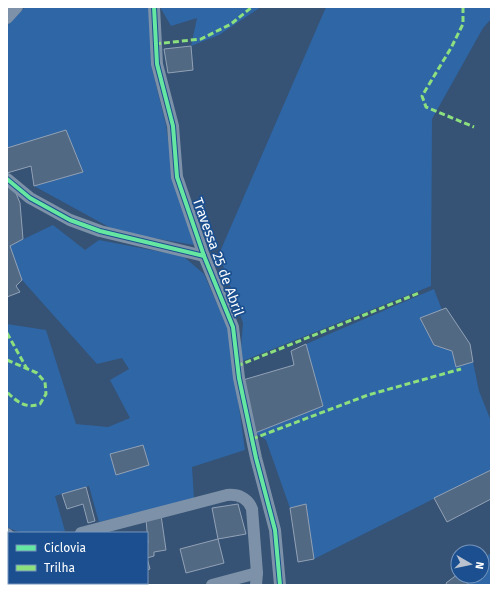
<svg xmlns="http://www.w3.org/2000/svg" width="498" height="592" viewBox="0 0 498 592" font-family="'Fira Sans',sans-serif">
<rect width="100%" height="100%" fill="#365274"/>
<g fill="#2f66a5">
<path d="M25,7H149L152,69L166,125L173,178L194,245L118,232L34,186L83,172L7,148V26Z"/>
<path d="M160,7H261L219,35L191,46L197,18L171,26Z"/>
<path d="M326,7H491V19L483,28L432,119L431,286L240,362L243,323L219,254Z"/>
<path d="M53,225L85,250L99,240L183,256L204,274L228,329L245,450L192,467L194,499L99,522L89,486L55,496L65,531C46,535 24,536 7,527V324L46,330L76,424L108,427L130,418L110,380L129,369L122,358L97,364L22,280L7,247Z"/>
<path d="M434,289L442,310L420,318L434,345L452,351L456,367L473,362L479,391L491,421V470L314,559L306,504L290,508L266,440L255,433L323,406L306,344Z"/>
<path d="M491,553V585H469L462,576H482V559Z"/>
</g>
<g fill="#526984" stroke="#92a2b6">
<path d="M191,46L193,70L168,73L164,49Z"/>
<path d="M66,130L83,172L34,186L31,166L7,173V148Z"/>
<path d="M7,186H13L20,203L23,239L10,246L22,280L16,286L20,292L7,297Z"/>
<path d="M446,308L470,344L473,362L456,367L452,351L434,345L420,318Z"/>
<path d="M306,344L323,406L255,433L243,380L294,365L291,351Z"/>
<path d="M143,445L149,465L116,475L110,454Z"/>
<path d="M491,470V499L447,522L434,498Z"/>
<path d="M86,487L95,521L88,523L83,504L67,509L62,494Z"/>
<path d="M238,504L246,534L218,539L212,508Z"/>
<path d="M306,504L314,559L298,562L290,508Z"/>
<path d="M161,515L166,550L154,552V556L147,558L150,569L147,570V544L148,543L146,519Z"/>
<path d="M218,539L224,563L186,573L180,549Z"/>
<path d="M458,574V576H462L469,585H447L446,583Z"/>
<path d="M45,583H76L77,585H46Z"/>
</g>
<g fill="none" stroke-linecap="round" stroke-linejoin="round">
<g stroke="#7d92a8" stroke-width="12">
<path d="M154,7L157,64L173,126L177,177L204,256L233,327L239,378L256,458L275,530L280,585"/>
<path d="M7,18L17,7"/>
<path d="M7,179L30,198L70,220L100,231L204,256"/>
<path d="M81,533L227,495C238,494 248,498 252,509L257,573L256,585"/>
<path d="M7,534L9,536"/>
<path d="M38,583L39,585"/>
<path d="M212,585L257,573"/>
</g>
<g stroke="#8de07e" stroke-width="3" stroke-dasharray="6 3" stroke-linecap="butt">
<path d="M463,7V24L451,48L422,96L426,107L474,127"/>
<path d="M155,44L201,39L231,24L252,7"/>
<path d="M7,333L27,369"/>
<path d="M7,360L37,373L45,382L46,394L40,404C26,409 17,402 7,392"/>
<path d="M237,366L419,293"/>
<path d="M252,439L368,395L461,369"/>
</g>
<defs>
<g id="cycleway">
<path d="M154,7L157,64L173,126L177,177L204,256L233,327L239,378L256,458L275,530L280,585"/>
<path d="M7,179L30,198L70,220L100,231L204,256"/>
</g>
</defs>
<use href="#cycleway" stroke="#1b4f8f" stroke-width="6"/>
<use href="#cycleway" stroke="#66e7a1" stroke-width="4"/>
</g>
<g text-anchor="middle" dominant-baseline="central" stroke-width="3.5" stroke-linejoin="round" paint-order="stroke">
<g font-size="14" fill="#fff" stroke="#1b4f8f">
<text transform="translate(218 257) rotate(70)">Travessa 25 de Abril</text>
</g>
</g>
<rect width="498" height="592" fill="none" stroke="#ffffff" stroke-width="16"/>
<rect x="8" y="532" width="140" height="52" fill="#1b4f8f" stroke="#7695bc"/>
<rect x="16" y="545" width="20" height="6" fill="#66e7a1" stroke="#7695bc"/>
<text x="44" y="552" font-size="12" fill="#ffffff">Ciclovia</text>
<rect x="16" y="565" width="20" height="6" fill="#8de07e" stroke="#7695bc"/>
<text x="44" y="572" font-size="12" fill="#ffffff">Trilha</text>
<g transform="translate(470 564) rotate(99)"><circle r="19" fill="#1b4f8f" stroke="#7695bc"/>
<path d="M0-3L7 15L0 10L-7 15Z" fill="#b9c2ce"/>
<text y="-6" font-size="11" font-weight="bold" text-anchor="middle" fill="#ffffff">N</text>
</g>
</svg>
